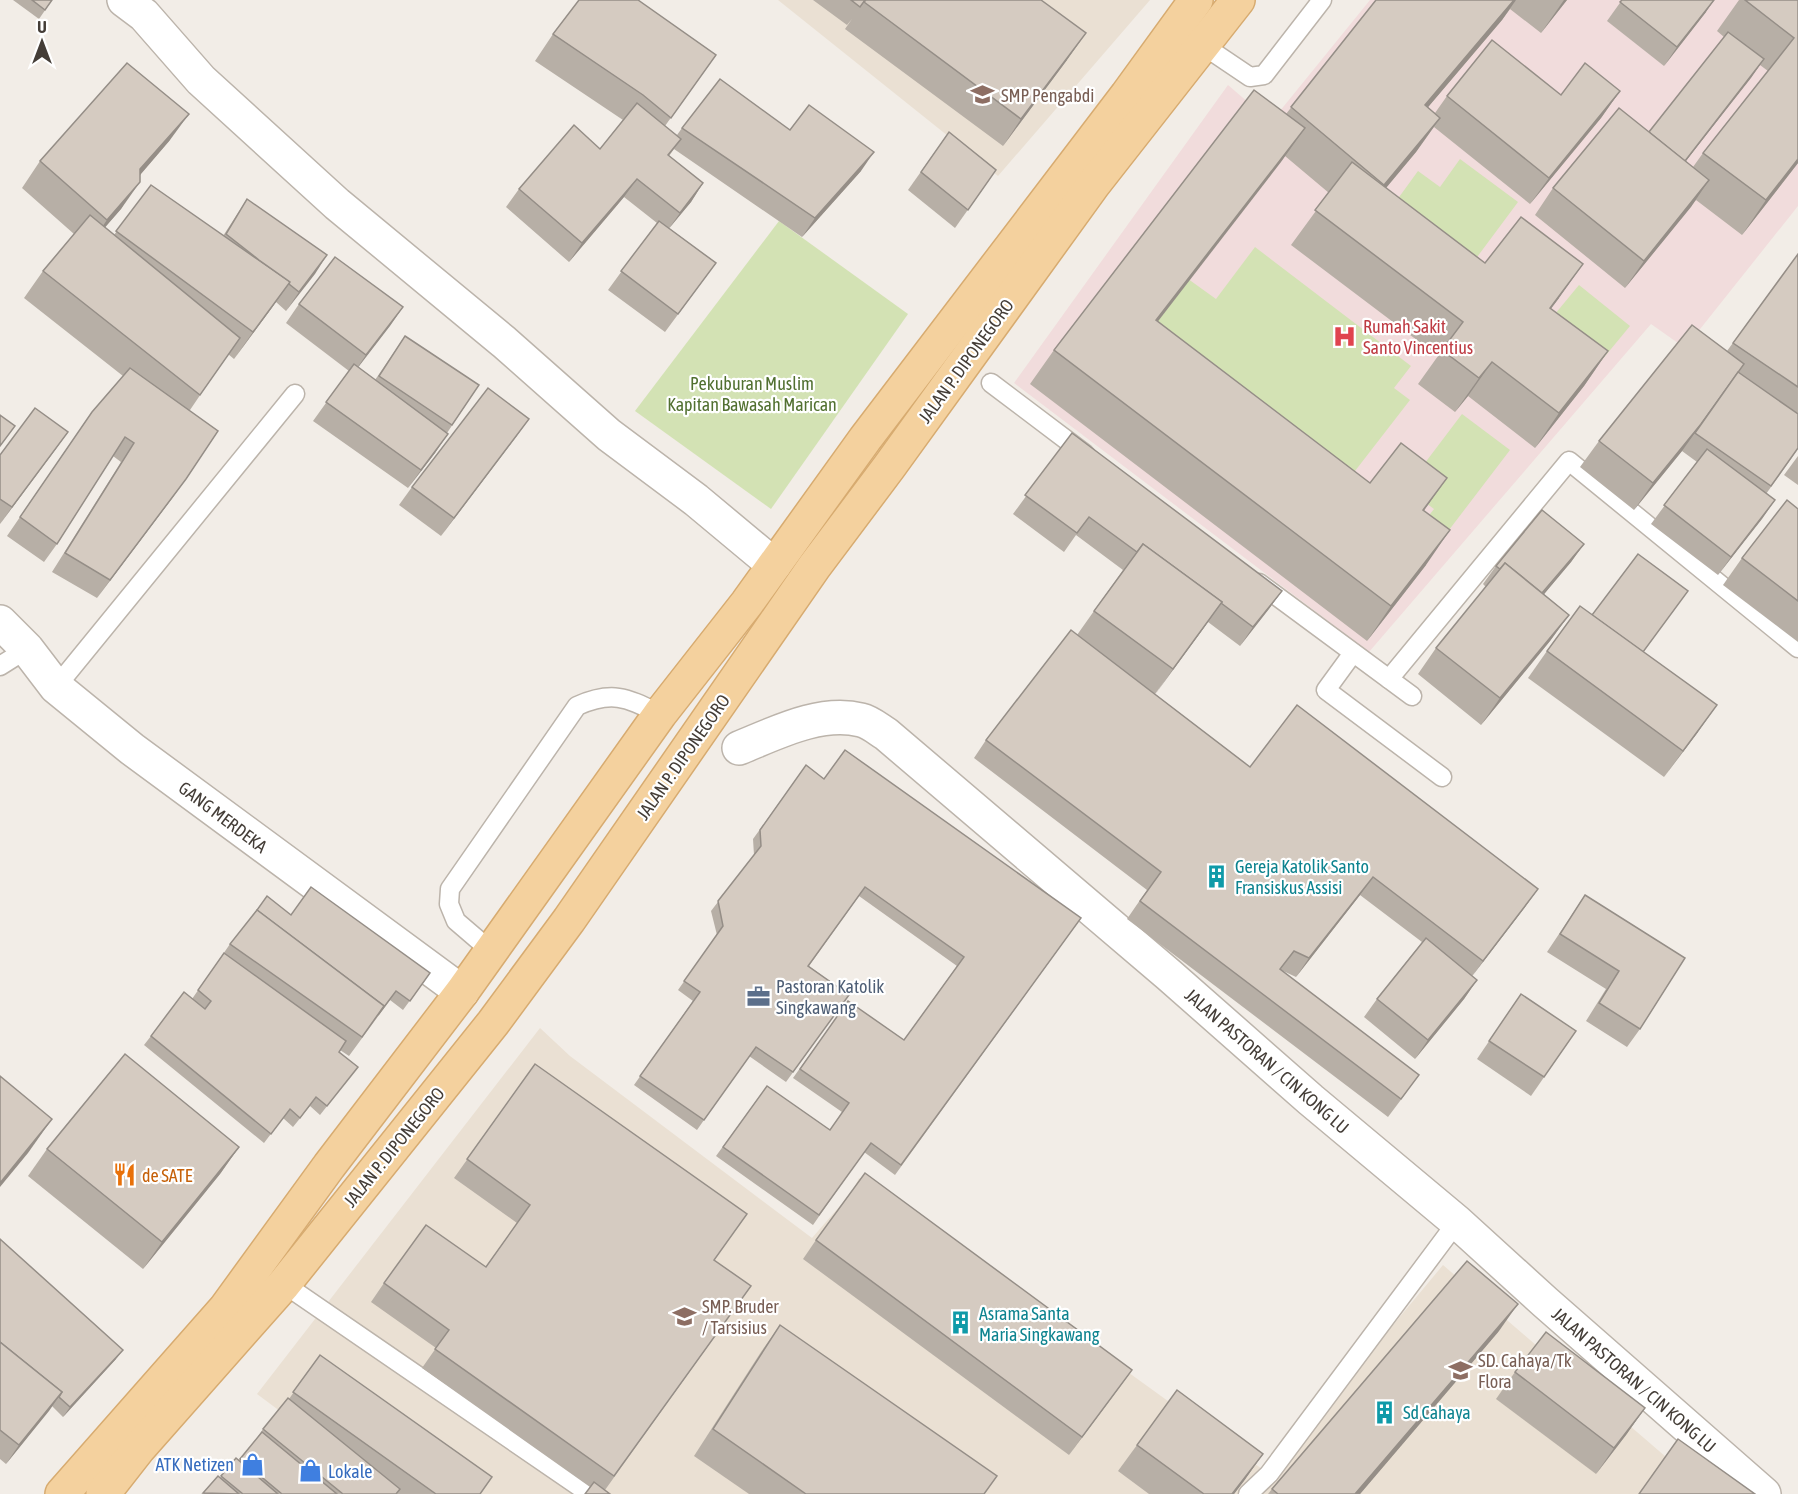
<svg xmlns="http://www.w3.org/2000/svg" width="1798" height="1494" viewBox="0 0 1798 1494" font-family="'Asap Condensed',sans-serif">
<rect width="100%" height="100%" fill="#f2ede7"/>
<g fill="#eae0d3">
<path d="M778,0H1150L998,176Z"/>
<path d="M540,1028L570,1056L812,1238L852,1192L859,1178L1269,1474L1443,1265L1709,1494H1262L1268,1477L1252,1494H391L257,1394Z"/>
</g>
<path fill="#f1dcdc" d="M1370,0H1798V206L1685,348L1651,324L1369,652L1014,383L1228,85L1271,122Z"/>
<g fill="#d3e2b4">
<path d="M1460,159L1518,202L1460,280L1381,222L1418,171L1440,187Z"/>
<path d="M779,221L908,314L771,509L635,411Z"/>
<path d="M1255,247L1411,366L1394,388L1410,400L1331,502L1128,348L1184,276L1216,299Z"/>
<path d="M1579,285L1630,326L1587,378L1536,337Z"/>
<path d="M1462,414L1510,450L1436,547L1416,532L1434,509L1406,488Z"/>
</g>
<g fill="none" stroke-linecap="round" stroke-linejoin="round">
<defs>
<g id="service">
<path d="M1204,46L1250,77L1264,75L1322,0"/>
<path d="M991,383L1085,454"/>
<path d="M1259,583L1412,696"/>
<path d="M1353,653L1326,690L1442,777"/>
<path d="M0,666L27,649"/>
<path d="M1389,679L1569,461L1798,648"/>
<path d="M56,687L295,394"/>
<path d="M491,951L456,921L449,904L450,889L577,706C613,690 627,698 660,714"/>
<path d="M284,1284L590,1494"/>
<path d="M1248,1494L1269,1474L1457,1222"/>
</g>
<g id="minor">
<path d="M124,0L144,15L201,80L337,204L504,342L609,435L696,500L774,565"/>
<path d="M0,622L27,649L56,687L132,749L462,992"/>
<path d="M739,748C776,733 820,710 861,720C870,722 878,729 886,734L1169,975L1311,1100L1457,1222L1545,1302L1764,1494"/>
</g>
<g id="primary">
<path d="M62,1494L225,1309L329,1166L462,992L660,714L747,603L865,439L1127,95L1196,0"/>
<path d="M103,1494L139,1448L284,1284L493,1023L569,920L814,567L889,467L1093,185L1238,0"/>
</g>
</defs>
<use href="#service" stroke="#bcb4ab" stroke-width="21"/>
<use href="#minor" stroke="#bcb4ab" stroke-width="36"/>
<use href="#primary" stroke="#d7ab70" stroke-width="36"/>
<use href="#service" stroke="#fff" stroke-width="18"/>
<use href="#minor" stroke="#fff" stroke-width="33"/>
<use href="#primary" stroke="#f4d19e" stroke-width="33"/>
</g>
<g fill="#b7afa6" fill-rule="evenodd">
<path d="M13,0H52L39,19Z"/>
<path d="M813,0H1041L1067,60L1003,146L845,29L852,19L847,25Z"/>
<path d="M1376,0H1567L1541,33L1510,9L1502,20L1428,107L1435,113L1447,96L1561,95L1620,91L1601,118L1530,204L1434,127L1416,152L1386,188L1485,263L1559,298L1551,309L1608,351L1584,386L1535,448L1468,396L1455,412L1418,384L1438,356L1291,245L1329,193L1285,156L1157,321L1370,483L1424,511L1426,565L1367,641L1030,384L1054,350L1286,114Z"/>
<path d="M1622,0L1706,12L1664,66L1607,21Z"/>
<path d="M1739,0H1798V163L1742,235L1696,200L1625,288L1535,215L1553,188L1649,132L1724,37L1717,31ZM1760,65L1768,71L1703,153L1693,167L1686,161Z"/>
<path d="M553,34L716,55L665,126L677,135L682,128L790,130L861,171L802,237L674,149L669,156L703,183L691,202L669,228L716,263L665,332L608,290L657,223L624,197L569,262L506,207L519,189L600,149L623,120L535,61Z"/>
<path d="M949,132L996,170L955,228L908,190Z"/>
<path d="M170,140L140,175L121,209L105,227L114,235L151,185L223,236L247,199L327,255L286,311L276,302L234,359L228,354L190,410L173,497L97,598L52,572L121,462L113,456L57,544L44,562L7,536L92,412L123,376L24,298L43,271L74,234L22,188L40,161Z"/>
<path d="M1798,254V449L1766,494L1775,500L1718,575L1651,524L1697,462L1682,451L1634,510L1580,467L1599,441L1727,351Z"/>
<path d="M299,304L403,307L358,367L375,380L405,336L479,385L447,433L435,453L408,488L313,421L349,371L286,323Z"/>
<path d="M529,419L441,536L399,505L412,487Z"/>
<path d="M68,432L55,450L0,524V455Z"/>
<path d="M1072,433L1282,591L1240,646L1208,622L1155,694L1250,767L1538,889L1525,907L1472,976L1477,980L1464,999L1415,1059L1364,1017L1377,999L1422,942L1360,895L1296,977L1281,970L1406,1093L1388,1117L1127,919L1147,890L974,758L986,740L1077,635L1123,570L1076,535L1064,552L1013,514Z"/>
<path d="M1798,456V485L1784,475Z"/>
<path d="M1798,509V642L1723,585L1742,558Z"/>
<path d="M1584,544L1571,562L1544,594L1569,615L1550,641L1481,725L1418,674L1436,648L1486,587L1483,584L1496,566Z"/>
<path d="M1547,651L1644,652L1698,732L1664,777L1528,678Z"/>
<path d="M806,765L824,779L1081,918L895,1175L864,1152L813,1225L716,1156L767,1086L830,1130L842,1112L793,1078L848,1001L904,1040L957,966L859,896L809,966L849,995L786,1082L749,1056L697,1130L634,1085L693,1001L678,990L717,935L711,911L754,855L753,839Z"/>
<path d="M1585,895L1685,958L1640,1029L1627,1047L1586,1021L1606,989L1547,952Z"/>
<path d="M291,915L430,973L403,1010L390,1000L349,1056L340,1050L339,1052L358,1067L320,1115L310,1106L293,1127L283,1118L264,1143L144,1045L151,1036L192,999L230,944Z"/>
<path d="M1521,994L1576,1031L1531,1096L1477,1059Z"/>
<path d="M535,1064L714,1260L751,1286L605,1490L590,1487L422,1368L436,1348L371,1302L384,1283L486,1267L517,1223L454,1178Z"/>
<path d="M239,1147L220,1174L143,1269L28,1176L47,1149Z"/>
<path d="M0,1239L116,1359L63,1417L52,1406L6,1464L0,1459Z"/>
<path d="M816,1240L1132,1370L1069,1455L803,1259Z"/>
<path d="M780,1325L984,1494H749L694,1456L761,1352Z"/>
<path d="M1499,1331L1360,1494H1268L1272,1489Z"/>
<path d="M320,1355L480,1494H203L218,1476L220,1478L236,1458L239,1460L255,1441L263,1429L289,1399Z"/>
<path d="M1515,1372L1645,1408L1626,1435L1596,1474L1496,1399Z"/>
<path d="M1137,1445L1263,1454L1234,1494H1149L1118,1471Z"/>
</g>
<g fill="#958e87">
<path d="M1514,0H1516L1502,20L1401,139L1425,105Z"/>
<path d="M1564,0H1567L1541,33Z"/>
<path d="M1714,0L1706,12L1664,66L1677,47Z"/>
<path d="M1086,33L1067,60L1003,146L1021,119Z"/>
<path d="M1764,59L1751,78L1670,181L1683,163Z"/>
<path d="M1620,91L1601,118L1530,204L1549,178Z"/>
<path d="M189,114L170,140L122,196L140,169Z"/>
<path d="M1440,118L1416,152L1360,219L1384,185Z"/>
<path d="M1305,128L1281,162L1132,355L1156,320Z"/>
<path d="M874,152L861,171L802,237L815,218Z"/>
<path d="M1798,159V163L1742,235L1766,200Z"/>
<path d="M637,179L624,197L569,262L582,243Z"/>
<path d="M1709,180L1691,207L1625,288L1644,261Z"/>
<path d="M140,182L121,209L88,247L107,220Z"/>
<path d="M703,183L691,202L667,231L680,213Z"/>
<path d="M327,255L315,274L286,311L299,292Z"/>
<path d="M1583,264L1559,298L1525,342L1550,308Z"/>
<path d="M290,282L271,309L234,359L253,332Z"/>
<path d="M403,307L390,326L353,374L366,355Z"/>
<path d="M1608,351L1584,386L1535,448L1559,413Z"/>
<path d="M1492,362L1468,396L1455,412L1479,378Z"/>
<path d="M1744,364L1682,451L1634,510L1653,483Z"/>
<path d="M529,419L516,437L441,536L454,518Z"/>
<path d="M68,432L55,450L0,524L12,507Z"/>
<path d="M448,434L435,453L408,488L421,470Z"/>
<path d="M1447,478L1423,512V510Z"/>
<path d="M186,479L173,497L97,598L110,580Z"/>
<path d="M1775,500L1762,519L1718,575L1731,557Z"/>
<path d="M1450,530L1426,565L1367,641L1391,606Z"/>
<path d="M1584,544L1571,562L1524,618L1537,600Z"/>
<path d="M1282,591L1269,609L1240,646L1253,627Z"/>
<path d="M1222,602L1203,629L1154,696L1173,669Z"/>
<path d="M1569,615L1550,641L1481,725L1500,698Z"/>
<path d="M1717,705L1698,732L1664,777L1683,751Z"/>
<path d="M1373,877L1360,895L1296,977L1309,958Z"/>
<path d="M1538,889L1525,907L1470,979L1483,961Z"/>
<path d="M1477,980L1464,999L1415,1059L1428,1040Z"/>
<path d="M52,1119L28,1153L0,1187V1183Z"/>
<path d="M239,1147L220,1174L143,1269L162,1242Z"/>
<path d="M1518,1304L1499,1331L1360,1494H1355Z"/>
<path d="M123,1350L116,1359L63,1417L70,1407Z"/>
<path d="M1132,1370L1119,1388L1069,1455L1082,1437Z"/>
<path d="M62,1392L49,1411L6,1464L19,1445Z"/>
<path d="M1645,1408L1626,1435L1596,1474L1614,1448Z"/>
<path d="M1263,1454L1244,1481L1234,1494H1232Z"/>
</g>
<g fill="#d5cbc1" stroke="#958e87" stroke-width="1.5">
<path d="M32,0H52L45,10Z"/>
<path d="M579,0H638L716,55L671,118L643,95L553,34Z"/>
<path d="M851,0H865L860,7Z"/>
<path d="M866,0H1041L1086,33L1021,119L864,2Z"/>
<path d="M1376,0H1514L1425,105L1440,118L1384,185L1291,107Z"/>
<path d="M1622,0H1714L1677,47L1620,2Z"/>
<path d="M1745,0H1798V159L1766,200L1703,153L1794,38Z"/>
<path d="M1728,32L1764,59L1685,161L1649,132Z"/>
<path d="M1492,40L1561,95L1585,63L1620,91L1549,178L1447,96Z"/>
<path d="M127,63L189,114L140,169V182L107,220L40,161Z"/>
<path d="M720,79L790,130L809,105L874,152L815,218L682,128Z"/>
<path d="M1254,90L1305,128L1156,320L1370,483L1401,443L1447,478L1423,510L1450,530L1391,606L1054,350Z"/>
<path d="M637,103L681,139L668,155L703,183L680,213L637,179L582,243L519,189L574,125L600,149Z"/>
<path d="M1619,108L1709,180L1644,261L1553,188Z"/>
<path d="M949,132L996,170L968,210L921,172Z"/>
<path d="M1352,162L1485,263L1521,217L1583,264L1550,308L1608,351L1559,413L1492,362L1479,378L1442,350L1463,322L1315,210Z"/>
<path d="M151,185L290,282L253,332L116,231Z"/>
<path d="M247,199L327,255L299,292L289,284L290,282L259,260L226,234Z"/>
<path d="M90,215L240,338L200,395L43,271Z"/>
<path d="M659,221L716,263L678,314L621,271Z"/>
<path d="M1798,254V387L1733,343Z"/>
<path d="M335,257L403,307L366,355L299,304Z"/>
<path d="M1692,325L1744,364L1701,424L1653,483L1599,441Z"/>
<path d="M405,336L479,385L452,425L379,376Z"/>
<path d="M354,364L448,434L421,470L326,402Z"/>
<path d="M130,368L218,431L186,479L110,580L65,553L134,443L125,437L57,544L20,517L92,412Z"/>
<path d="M1738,372L1798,414V448L1771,486L1695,433Z"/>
<path d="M488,388L529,419L454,518L412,487Z"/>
<path d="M35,408L68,432L12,507L0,499V455Z"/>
<path d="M0,415L15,426L0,446Z"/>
<path d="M1072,433L1282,591L1253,627L1221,603L1222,602L1143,544L1137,552L1089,517L1077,533L1025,495Z"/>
<path d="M1707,449L1775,500L1731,557L1664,505Z"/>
<path d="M1787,500L1798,509V601L1742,558Z"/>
<path d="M1542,510L1584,544L1542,593L1505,563L1500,569L1496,566Z"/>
<path d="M1143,544L1222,602L1173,669L1094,611Z"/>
<path d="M1638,554L1688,591L1643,652L1592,615Z"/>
<path d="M1505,563L1569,615L1500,698L1436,648Z"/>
<path d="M1580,606L1717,705L1683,751L1547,651Z"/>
<path d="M1071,630L1250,767L1297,705L1538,889L1483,961L1373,877L1309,958L1294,951L1280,969L1419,1075L1401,1099L1140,901L1161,872L986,740Z"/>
<path d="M845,750L1081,918L901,1165L871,1143L819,1215L723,1147L767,1086L830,1130L849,1103L800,1069L848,1001L904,1040L964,957L865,887L808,966L849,995L793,1072L756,1047L704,1120L640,1076L700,992L684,981L723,926L718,901L761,846L760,830L806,765L824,779Z"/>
<path d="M311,887L430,973L410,1001L396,991L378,1015L384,1006L257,910L267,896L291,915Z"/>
<path d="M1585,895L1685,958L1640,1029L1599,1003L1619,971L1560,934Z"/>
<path d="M257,910L384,1006L362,1037L230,944Z"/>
<path d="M1426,938L1477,980L1428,1040L1377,999Z"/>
<path d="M224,953L346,1041L339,1052L358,1067L327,1106L316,1097L300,1118L290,1109L271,1134L151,1036L184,992L205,1009L211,1001L198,990Z"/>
<path d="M1521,994L1576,1031L1544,1077L1489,1041Z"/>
<path d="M125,1054L239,1147L162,1242L47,1149Z"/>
<path d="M535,1064L747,1214L714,1260L751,1286L614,1476L435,1349L449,1330L384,1283L426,1225L486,1267L530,1205L467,1159Z"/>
<path d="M0,1076L52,1119L0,1183Z"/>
<path d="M865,1173L1132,1370L1082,1437L816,1240Z"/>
<path d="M0,1239L123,1350L70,1407L59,1397L62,1392L0,1342Z"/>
<path d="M1467,1261L1518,1304L1355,1494H1278L1272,1489Z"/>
<path d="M780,1325L997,1476L984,1494H806L713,1429Z"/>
<path d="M1546,1332L1645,1408L1614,1448L1515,1372Z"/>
<path d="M0,1342L62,1392L19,1445L0,1430Z"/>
<path d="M320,1355L492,1477L480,1494H436L293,1392Z"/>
<path d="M1177,1390L1263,1454L1232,1494H1204L1137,1445Z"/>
<path d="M288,1398L400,1489L396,1494H343L263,1429Z"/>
<path d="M262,1432L337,1494H282L240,1459Z"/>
<path d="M1678,1439L1755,1494H1639Z"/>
<path d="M236,1458L278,1494H243L221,1476Z"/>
<path d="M218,1476L239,1494L203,1493Z"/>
<path d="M594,1482L610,1494H585Z"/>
</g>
<defs>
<symbol id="school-bare" viewBox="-9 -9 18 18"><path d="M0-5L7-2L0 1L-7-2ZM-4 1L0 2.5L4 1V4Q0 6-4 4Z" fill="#8d6e63" stroke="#fff" stroke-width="2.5" paint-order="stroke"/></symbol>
<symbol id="hospital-bare" viewBox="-9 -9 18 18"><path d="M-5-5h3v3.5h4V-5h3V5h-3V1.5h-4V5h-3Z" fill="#e0444e" stroke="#fff" stroke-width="2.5" paint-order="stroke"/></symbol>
<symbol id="building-bare" viewBox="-9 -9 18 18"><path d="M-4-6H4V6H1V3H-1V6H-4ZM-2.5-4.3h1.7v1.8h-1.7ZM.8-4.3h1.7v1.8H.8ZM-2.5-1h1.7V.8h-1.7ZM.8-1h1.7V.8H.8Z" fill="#0f9aa8" stroke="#fff" stroke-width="2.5" paint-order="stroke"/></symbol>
<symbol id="office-bare" viewBox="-9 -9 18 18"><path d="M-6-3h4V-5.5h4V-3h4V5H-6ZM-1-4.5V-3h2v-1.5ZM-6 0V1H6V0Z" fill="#5c6f8a" stroke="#fff" stroke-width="2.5" paint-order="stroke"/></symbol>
<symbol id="restaurant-bare" viewBox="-9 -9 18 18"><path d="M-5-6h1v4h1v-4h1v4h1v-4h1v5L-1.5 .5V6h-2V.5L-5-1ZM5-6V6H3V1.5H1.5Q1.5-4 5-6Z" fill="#e8710a" stroke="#fff" stroke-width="2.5" paint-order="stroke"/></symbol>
<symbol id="shop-bare" viewBox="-9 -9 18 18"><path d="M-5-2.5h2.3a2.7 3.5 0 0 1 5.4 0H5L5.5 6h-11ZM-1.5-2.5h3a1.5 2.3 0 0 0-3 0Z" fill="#3f7fe0" stroke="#fff" stroke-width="2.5" paint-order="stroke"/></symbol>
</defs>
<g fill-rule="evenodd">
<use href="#school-bare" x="966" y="78" width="33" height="33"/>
<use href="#hospital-bare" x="1328" y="320" width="33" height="33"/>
<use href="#building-bare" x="1200" y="860" width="33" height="33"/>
<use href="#office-bare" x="742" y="980" width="33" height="33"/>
<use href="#restaurant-bare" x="108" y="1158" width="33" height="33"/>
<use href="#school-bare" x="668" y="1300" width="33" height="33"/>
<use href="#building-bare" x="944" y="1306" width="33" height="33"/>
<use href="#school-bare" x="1444" y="1354" width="33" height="33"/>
<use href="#building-bare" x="1368" y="1396" width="33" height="33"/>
<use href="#shop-bare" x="236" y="1448" width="33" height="33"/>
<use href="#shop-bare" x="294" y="1454" width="33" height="33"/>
</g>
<g text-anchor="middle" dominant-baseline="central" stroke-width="4.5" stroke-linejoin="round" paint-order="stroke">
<g font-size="18" fill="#785e54" stroke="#fff" text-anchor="start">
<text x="1001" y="95">SMP Pengabdi</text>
<text x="702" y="1306">SMP. Bruder<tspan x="702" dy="21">/ Tarsisius</tspan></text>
<text x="1478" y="1360">SD. Cahaya/Tk<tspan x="1478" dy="21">Flora</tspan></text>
</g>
<g font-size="18" fill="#be3a42" stroke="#fff" text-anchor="start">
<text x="1363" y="326">Rumah Sakit<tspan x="1363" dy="21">Santo Vincentius</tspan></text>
</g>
<g font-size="18" fill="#443d37" stroke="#fff">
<text transform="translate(966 361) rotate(-54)">JALAN P. DIPONEGORO</text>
<text transform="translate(683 757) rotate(-55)">JALAN P. DIPONEGORO</text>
<text transform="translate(223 817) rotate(37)">GANG MERDEKA</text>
<text transform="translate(1267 1061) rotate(41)">JALAN PASTORAN / CIN KONG LU</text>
<text transform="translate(394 1147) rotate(-51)">JALAN P. DIPONEGORO</text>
<text transform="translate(1634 1380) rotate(41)">JALAN PASTORAN / CIN KONG LU</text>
</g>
<g font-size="18" fill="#517030" stroke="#fff">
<text x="752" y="383">Pekuburan Muslim<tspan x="752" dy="21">Kapitan Bawasah Marican</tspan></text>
</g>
<g font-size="18" fill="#0d838f" stroke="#fff" text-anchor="start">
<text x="1235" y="866">Gereja Katolik Santo<tspan x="1235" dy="21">Fransiskus Assisi</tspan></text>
<text x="979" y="1313">Asrama Santa<tspan x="979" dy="21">Maria Singkawang</tspan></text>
<text x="1403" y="1412">Sd Cahaya</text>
</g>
<g font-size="18" fill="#4e5e75" stroke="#fff" text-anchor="start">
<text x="776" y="986">Pastoran Katolik<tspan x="776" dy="21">Singkawang</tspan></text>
</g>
<g font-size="18" fill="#c56008" stroke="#fff" text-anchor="start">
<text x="142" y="1175">de SATE</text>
</g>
<g font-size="18" fill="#366cbe" stroke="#fff" text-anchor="end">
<text x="234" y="1464">ATK Netizen</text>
<text x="328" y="1471" text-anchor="start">Lokale</text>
</g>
</g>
<g transform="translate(42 42)" stroke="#ffffff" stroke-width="4.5" paint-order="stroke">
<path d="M0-4.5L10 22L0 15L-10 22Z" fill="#443d37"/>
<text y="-9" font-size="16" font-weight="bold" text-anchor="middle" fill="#443d37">U</text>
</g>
</svg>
